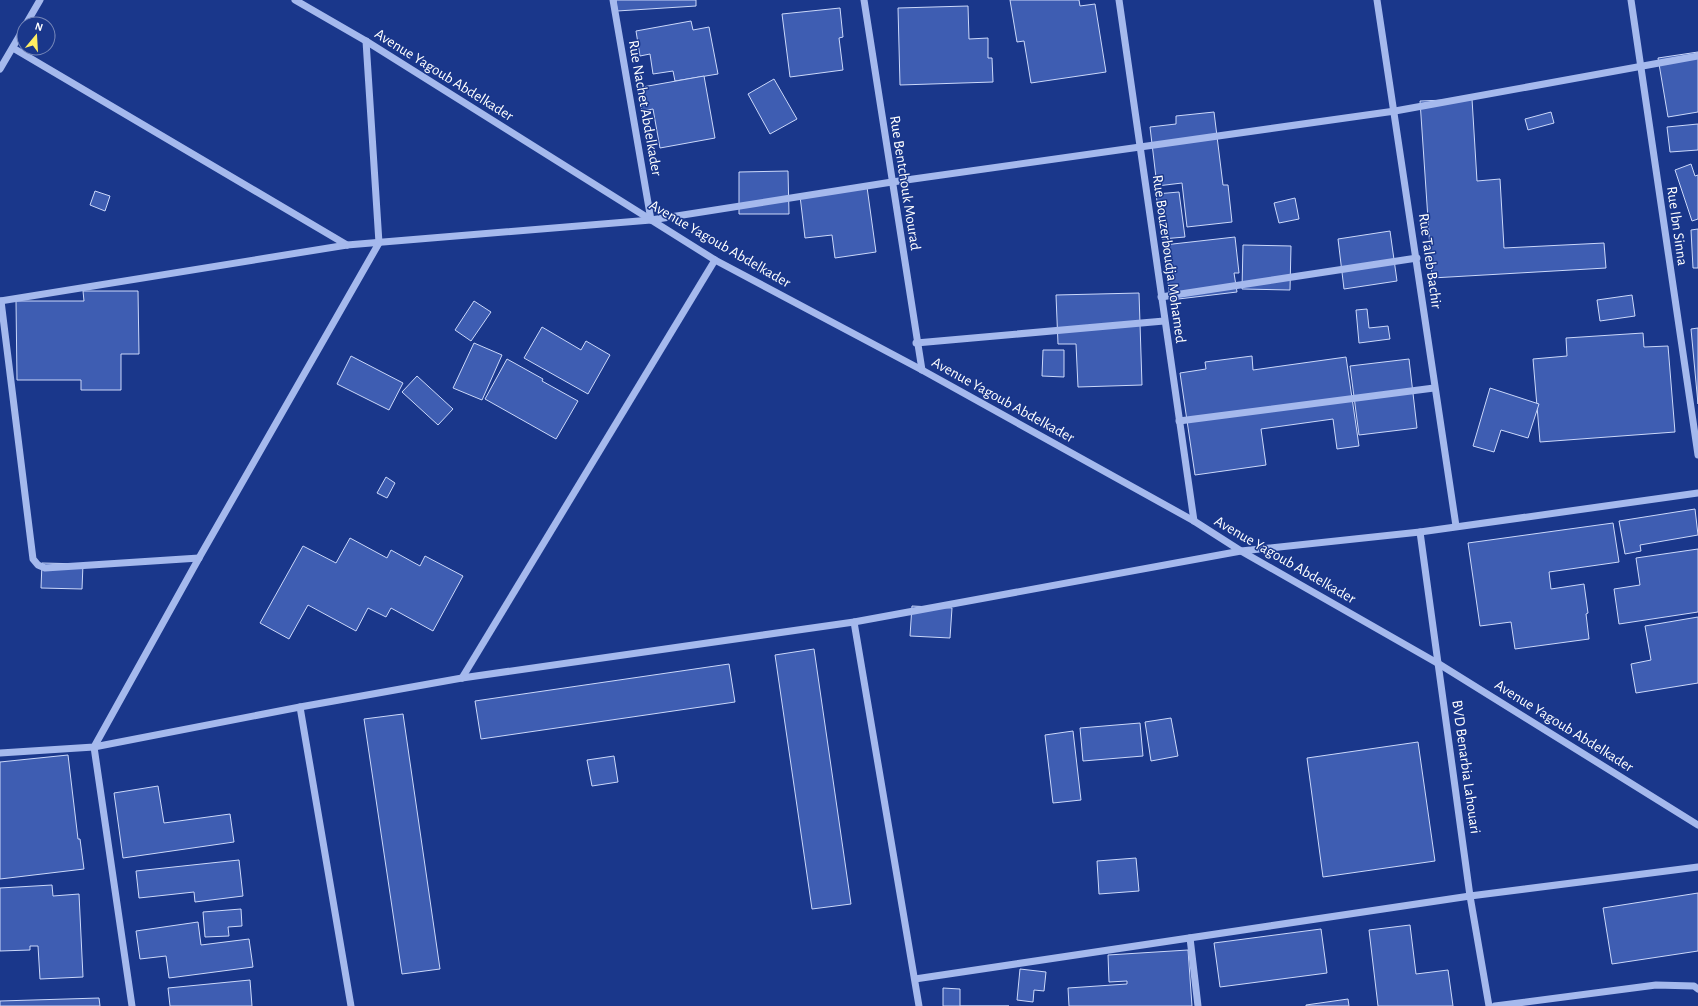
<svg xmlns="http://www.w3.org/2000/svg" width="1698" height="1006" viewBox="0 0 1698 1006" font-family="'Alegreya Sans',sans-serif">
<rect width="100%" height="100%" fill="#1a378b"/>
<g fill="#3e5db2" stroke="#cbd8fa">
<path d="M616,0H696V6L617,11Z"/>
<path d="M1010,0H1079L1080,6L1095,4L1106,72L1031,83L1024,41L1017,42Z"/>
<path d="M968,6L969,39L988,38V58H992L993,82L900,85L898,8Z"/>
<path d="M840,8L843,37L839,38L843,70L790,77L782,14Z"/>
<path d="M691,21L693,30L709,27L718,74L675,81L673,71L653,74L650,54L640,56L636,31Z"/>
<path d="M1698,52V112L1668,117L1658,58Z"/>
<path d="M704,76L715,138L660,148L653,109L642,111L637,88Z"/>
<path d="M774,79L797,119L770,134L748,94Z"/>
<path d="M1472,99L1477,181L1500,179L1504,248L1604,243L1606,268L1432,278L1420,101Z"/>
<path d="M1214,112L1223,185H1228L1232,222L1187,227L1182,183L1157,186L1150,127L1176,124V116Z"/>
<path d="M1551,112L1554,123L1528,130L1525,119Z"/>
<path d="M1698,124V150L1670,152L1667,127Z"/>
<path d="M1691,164L1695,176L1698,175V219L1692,221L1675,170Z"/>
<path d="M788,171L789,214H739V172Z"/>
<path d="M867,187L876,252L835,258L832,235L805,238L800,196Z"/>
<path d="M95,191L110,196L105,211L90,205Z"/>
<path d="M1179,192L1185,237L1162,239L1156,194Z"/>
<path d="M1295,198L1299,219L1279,223L1274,203Z"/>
<path d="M1698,229V268H1693L1691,230Z"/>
<path d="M1390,231L1397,281L1344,289L1338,239Z"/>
<path d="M1235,237L1239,273H1234L1237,292L1170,300L1164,245Z"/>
<path d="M1243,245L1291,246L1290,290L1242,289Z"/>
<path d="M83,291H138L139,354H121V390H81V380H17L16,301H84Z"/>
<path d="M1139,293L1142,385L1078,387L1076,344H1058L1056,295Z"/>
<path d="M1632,295L1635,316L1600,321L1597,300Z"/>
<path d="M474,301L491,312L471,341L455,330Z"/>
<path d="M1367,309L1369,328L1388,326L1390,339L1359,343L1356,310Z"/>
<path d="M542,327L581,350L586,341L610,355L588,394L524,358Z"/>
<path d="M1698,328V404L1691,329Z"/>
<path d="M1643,333L1644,347L1668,346L1675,432L1540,442L1533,359L1567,356L1566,338Z"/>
<path d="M474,343L502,355L482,400L453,388Z"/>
<path d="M1043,350H1064V377L1042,376Z"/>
<path d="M351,356L403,383L389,410L337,384Z"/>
<path d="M1252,356L1253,370L1346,357L1359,446L1337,449L1333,419L1261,429L1266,465L1195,475L1180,373L1206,369L1205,362Z"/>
<path d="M507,359L543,379L542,381L578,401L556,439L485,399Z"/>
<path d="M1409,359L1417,428L1359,435L1350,366Z"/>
<path d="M417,376L453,409L438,425L402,392Z"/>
<path d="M1490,388L1539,404L1528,438L1501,430L1494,452L1473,446Z"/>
<path d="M386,477L395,483L387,498L377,493Z"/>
<path d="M1695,509L1698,535L1640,545L1641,551L1625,554L1619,521Z"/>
<path d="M1613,523L1619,562L1549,572L1551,589L1584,584L1588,613L1586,614L1589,639L1515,649L1511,622L1480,626L1468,543Z"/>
<path d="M350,538L387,558L391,550L420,566L425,556L463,576L433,631L391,608L386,617L368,608L356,631L308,605L289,639L260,623L303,546L336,563Z"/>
<path d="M1698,549V612L1619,624L1614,589L1640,585L1636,558Z"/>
<path d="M42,563L83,564L82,589L41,588Z"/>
<path d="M912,606L952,608L950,638L910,636Z"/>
<path d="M1698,617V683L1636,693L1631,664L1651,660L1645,626Z"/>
<path d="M814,649L851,904L812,909L775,655Z"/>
<path d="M729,664L735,702L481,739L475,701Z"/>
<path d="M403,714L440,969L402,974L364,719Z"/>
<path d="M1171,718L1178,756L1151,761L1145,722Z"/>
<path d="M1140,723L1143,756L1083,761L1080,728Z"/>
<path d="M1073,731L1081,800L1053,803L1045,735Z"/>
<path d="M1418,742L1435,861L1323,877L1307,758Z"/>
<path d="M68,755L78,839H80L84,869L0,879V762Z"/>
<path d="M614,756L618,782L592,786L587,760Z"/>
<path d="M158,786L164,823L230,814L234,842L123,858L114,793Z"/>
<path d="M1136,858L1139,891L1099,894L1097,861Z"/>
<path d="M239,860L243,896L195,902L194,892L139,898L136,871Z"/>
<path d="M52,885L53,896L79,894L83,977L40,979L38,946H30V950L0,951V888Z"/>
<path d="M1698,893V951L1612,964L1603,908Z"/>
<path d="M241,909L242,926L228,927L229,936L205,937L203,912Z"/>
<path d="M198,922L201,945L249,939L253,967L169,978L166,956L140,959L136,931Z"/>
<path d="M1410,925L1416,974L1448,970L1453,1006H1378L1369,930Z"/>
<path d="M1321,929L1327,973L1220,987L1214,943Z"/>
<path d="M1188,950L1192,1006H1069L1068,988L1127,984V981L1109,982L1108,955Z"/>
<path d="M1020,969L1046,972L1044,991L1034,990L1033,1002L1017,1000Z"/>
<path d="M250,980L252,1006H170L168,988Z"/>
<path d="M943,988L960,989V1006H1009H943Z"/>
<path d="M99,998L100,1006H0V1001Z"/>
<path d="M1348,999L1349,1006H1306V1005Z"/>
</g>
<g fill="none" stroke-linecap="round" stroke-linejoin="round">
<g stroke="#a5b9ed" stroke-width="7">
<path d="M295,0L366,41L715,260L922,370L1194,521L1241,551L1439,664L1698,825"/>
<path d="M613,0L651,220"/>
<path d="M864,0L922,370"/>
<path d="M1119,0L1194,521"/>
<path d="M1377,0L1456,526"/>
<path d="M1631,0L1698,455"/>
<path d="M26,24L40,0"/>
<path d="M13,48L347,245"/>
<path d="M0,69L24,28"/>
<path d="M1161,297L1417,258"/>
<path d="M0,301L347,245L651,220L892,182L1395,111L1698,56"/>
<path d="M1,301L33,559L38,565L45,568L199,558"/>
<path d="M916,343L1164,321"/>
<path d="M1179,421L1434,388"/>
<path d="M1420,532L1470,896L1489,1006"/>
<path d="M854,622L919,1006"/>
<path d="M462,678L715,260"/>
<path d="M300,707L351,1006"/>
<path d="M0,753L94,747L300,707L462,678L854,622L1241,551L1420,532L1698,493"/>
<path d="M1190,938L1198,1006"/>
<path d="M915,979L1470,896L1698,867"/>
<path d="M132,1006L94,747L199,558L379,243L366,41"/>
<path d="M1495,1006L1656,985L1694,986L1698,989"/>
</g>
</g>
<g text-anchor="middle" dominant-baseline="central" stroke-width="3" stroke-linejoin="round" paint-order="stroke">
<g font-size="15" fill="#fff" stroke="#1a378b">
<text transform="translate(444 75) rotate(32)">Avenue Yagoub Abdelkader</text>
<text transform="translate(645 108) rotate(80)">Rue Nachet Abdelkader</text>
<text transform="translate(905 183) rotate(81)">Rue Bentchouk Mourad</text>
<text transform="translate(1677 226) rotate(82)">Rue Ibn Sinna</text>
<text transform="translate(720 244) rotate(30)">Avenue Yagoub Abdelkader</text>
<text transform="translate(1169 259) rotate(82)">Rue Bouzerboudja Mohamed</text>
<text transform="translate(1430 261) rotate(82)">Rue Taleb Bachir</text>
<text transform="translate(1003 400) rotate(29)">Avenue Yagoub Abdelkader</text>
<text transform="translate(1285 560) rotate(30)">Avenue Yagoub Abdelkader</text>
<text transform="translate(1564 726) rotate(32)">Avenue Yagoub Abdelkader</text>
<text transform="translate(1466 767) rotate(82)">BVD Benarbia Lahouari</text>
</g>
</g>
<g transform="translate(36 36) rotate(18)"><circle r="19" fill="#1a378b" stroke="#7687b9"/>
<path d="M0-3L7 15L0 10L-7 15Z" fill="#ffee62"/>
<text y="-6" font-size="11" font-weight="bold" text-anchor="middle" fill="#ffffff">N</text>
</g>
</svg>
